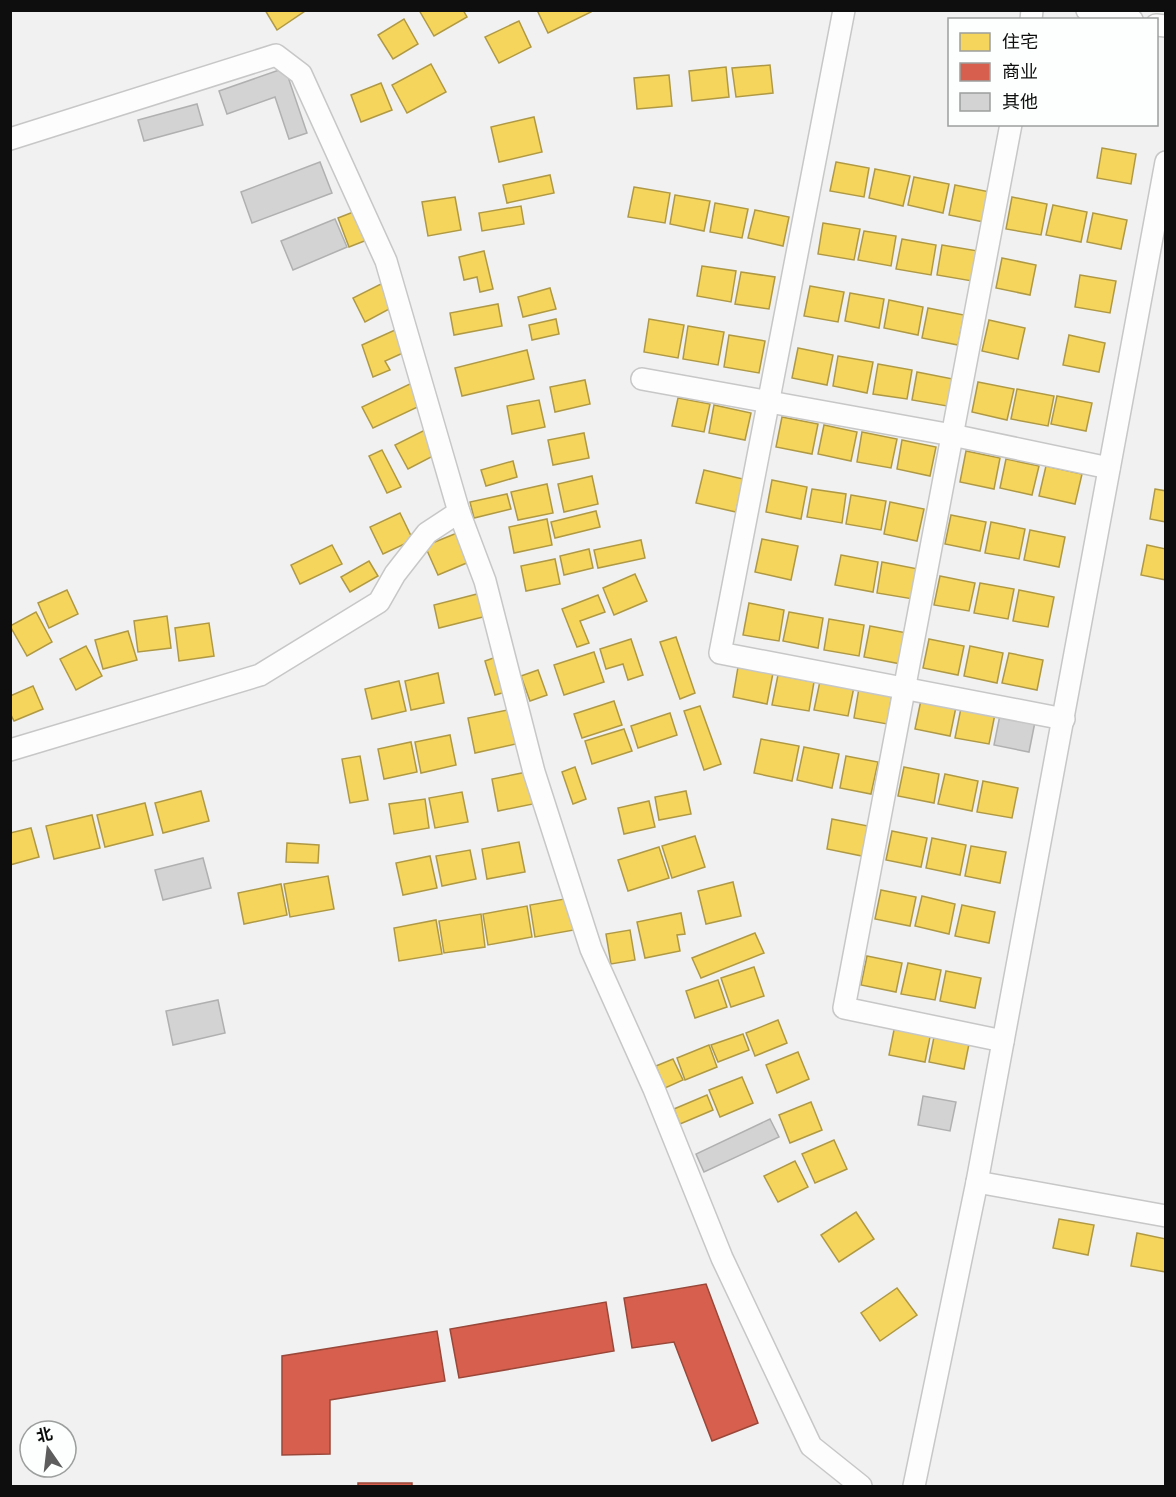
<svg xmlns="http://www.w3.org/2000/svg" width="1176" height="1497" viewBox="0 0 1176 1497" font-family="'Zilla Slab','Noto Sans SC',serif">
<rect width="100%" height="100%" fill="#f0f1f0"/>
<g fill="#f6d55c" stroke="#b09944" stroke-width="1.5">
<path d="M265,10H305V11L277,30Z"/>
<path d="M419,10H463L467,17L434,36Z"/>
<path d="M537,10H590L591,12L548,33Z"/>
<path d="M404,19L418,44L393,59L378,35Z"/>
<path d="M519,21L531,47L499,63L485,37Z"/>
<path d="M431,64L446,92L407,113L392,85Z"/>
<path d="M770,65L773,93L736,97L732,68Z"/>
<path d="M726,67L729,97L692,101L689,71Z"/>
<path d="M669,75L672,106L637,109L634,78Z"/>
<path d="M381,83L392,110L361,122L351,95Z"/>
<path d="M534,117L542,152L499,162L491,127Z"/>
<path d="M1102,148L1136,154L1131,184L1097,178Z"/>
<path d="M836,162L869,168L864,197L830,191Z"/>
<path d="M875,169L910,176L903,206L869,198Z"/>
<path d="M550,175L554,193L507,203L503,185Z"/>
<path d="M914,177L949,184L943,213L908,205Z"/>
<path d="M955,185L990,192L984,222L949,215Z"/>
<path d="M634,187L670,193L665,223L628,217Z"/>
<path d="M675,195L710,201L704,231L670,224Z"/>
<path d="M455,197L461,230L428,236L422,202Z"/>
<path d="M1012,197L1047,204L1041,235L1006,229Z"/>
<path d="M715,203L748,209L742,238L710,232Z"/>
<path d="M1053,205L1087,212L1081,242L1046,235Z"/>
<path d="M521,206L524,224L482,231L479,213Z"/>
<path d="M361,209L372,238L349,247L338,218Z"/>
<path d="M755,210L789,217L783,246L748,238Z"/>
<path d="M1093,213L1127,220L1121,249L1087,242Z"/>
<path d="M823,223L860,229L854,260L818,254Z"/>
<path d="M864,231L896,236L891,266L858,260Z"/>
<path d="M902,239L936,245L931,275L896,269Z"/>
<path d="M942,245L978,251L972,281L937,275Z"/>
<path d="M484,251L493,289L480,292L477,277L464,280L459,257Z"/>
<path d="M1002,258L1036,265L1030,295L996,288Z"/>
<path d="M702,266L736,271L731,302L697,296Z"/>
<path d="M741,272L775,277L769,309L735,304Z"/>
<path d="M1080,275L1116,281L1110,313L1075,307Z"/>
<path d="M381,284L393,307L365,322L353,298Z"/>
<path d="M810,286L844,292L838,322L804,316Z"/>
<path d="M550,288L556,309L523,317L518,297Z"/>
<path d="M850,293L884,299L879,328L845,321Z"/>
<path d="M889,300L923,307L918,335L884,328Z"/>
<path d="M498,304L502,326L454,335L450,313Z"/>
<path d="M928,308L964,315L958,345L922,338Z"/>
<path d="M556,319L559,334L532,340L529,325Z"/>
<path d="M649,319L684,325L678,358L644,352Z"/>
<path d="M989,320L1025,328L1018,359L982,351Z"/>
<path d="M688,326L724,332L718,365L683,359Z"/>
<path d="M395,330L405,352L385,361L390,370L373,377L362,345Z"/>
<path d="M729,335L765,341L759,373L724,367Z"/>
<path d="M1069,335L1105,343L1099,372L1063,365Z"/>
<path d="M798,348L833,355L827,385L792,378Z"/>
<path d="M527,350L534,379L462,396L455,368Z"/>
<path d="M838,356L873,362L867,393L833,386Z"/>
<path d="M878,364L912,370L907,399L873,394Z"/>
<path d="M917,372L953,379L947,406L912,400Z"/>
<path d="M585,380L590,404L555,412L550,387Z"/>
<path d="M414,382L424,404L373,428L362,407Z"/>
<path d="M978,382L1014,389L1007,420L972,412Z"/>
<path d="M1017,389L1054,396L1048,426L1011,419Z"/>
<path d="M1057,396L1092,403L1086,431L1051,424Z"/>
<path d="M678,398L710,404L704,432L672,426Z"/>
<path d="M539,400L545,427L512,434L507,406Z"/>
<path d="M714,405L751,413L745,440L709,433Z"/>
<path d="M782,417L818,424L812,454L776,447Z"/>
<path d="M824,425L857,432L851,461L818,454Z"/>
<path d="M425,430L437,454L408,469L395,445Z"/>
<path d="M862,432L897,439L891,468L857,462Z"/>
<path d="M584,433L589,458L553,465L548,440Z"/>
<path d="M902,440L936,447L930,476L897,469Z"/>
<path d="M382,450L401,487L387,493L369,456Z"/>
<path d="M966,451L1000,458L994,489L960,482Z"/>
<path d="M1006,459L1039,466L1032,495L1000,488Z"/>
<path d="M513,461L517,477L486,486L481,470Z"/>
<path d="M1046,466L1082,474L1075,504L1039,496Z"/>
<path d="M704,470L743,479L736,512L696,503Z"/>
<path d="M592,476L598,504L564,512L558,484Z"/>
<path d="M772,480L807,487L801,519L766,512Z"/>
<path d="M547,484L553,513L518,520L511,492Z"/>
<path d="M812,489L846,494L842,523L807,517Z"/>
<path d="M1155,489L1166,491V522L1150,519Z"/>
<path d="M507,494L511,509L474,518L470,502Z"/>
<path d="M851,495L886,501L881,530L846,524Z"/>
<path d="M890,502L924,509L917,541L884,534Z"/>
<path d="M596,511L600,527L555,538L551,522Z"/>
<path d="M400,513L413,540L383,554L370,527Z"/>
<path d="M951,515L986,522L980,551L945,544Z"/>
<path d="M547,519L552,545L514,553L509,527Z"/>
<path d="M991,522L1025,529L1019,559L985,553Z"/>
<path d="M1030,530L1065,537L1059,567L1024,560Z"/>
<path d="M457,533L469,562L438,575L425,546Z"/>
<path d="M762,539L798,546L791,580L755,572Z"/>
<path d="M641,540L645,558L598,568L594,550Z"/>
<path d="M332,545L342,564L300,584L291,565Z"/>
<path d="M1147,545L1166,549V580L1141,575Z"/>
<path d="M589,549L593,568L564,575L560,556Z"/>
<path d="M841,555L878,562L873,592L835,585Z"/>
<path d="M555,559L560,584L526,591L521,566Z"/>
<path d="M369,561L378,576L350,592L341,577Z"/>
<path d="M882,562L918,569L913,599L877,593Z"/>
<path d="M635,574L647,601L614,615L603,588Z"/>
<path d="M940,576L975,583L969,611L934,605Z"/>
<path d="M980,583L1014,589L1008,619L974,613Z"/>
<path d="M67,590L78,614L49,628L38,603Z"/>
<path d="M1019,590L1054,597L1048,627L1013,621Z"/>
<path d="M481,593L487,616L439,628L434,605Z"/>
<path d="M598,595L605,612L580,621L589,643L577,647L562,609Z"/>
<path d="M749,603L784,610L779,641L743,635Z"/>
<path d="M36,612L52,642L27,656L10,626Z"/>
<path d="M789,612L823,618L818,648L783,641Z"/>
<path d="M167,616L171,648L138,652L134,621Z"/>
<path d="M829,619L864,625L859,656L824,650Z"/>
<path d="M209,623L214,656L179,661L175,628Z"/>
<path d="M870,626L907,633L901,664L864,657Z"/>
<path d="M128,631L137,660L103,669L95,640Z"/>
<path d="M676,637L695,693L680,699L660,642Z"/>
<path d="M631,639L643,675L628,680L623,664L606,669L600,649Z"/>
<path d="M929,639L964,646L958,675L923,668Z"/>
<path d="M86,646L102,676L76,690L60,659Z"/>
<path d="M970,646L1003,653L997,683L964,676Z"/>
<path d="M594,652L604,682L564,695L554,665Z"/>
<path d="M1009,653L1043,660L1037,690L1002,683Z"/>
<path d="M499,656L509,691L495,695L485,661Z"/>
<path d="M738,667L773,673L767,704L733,697Z"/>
<path d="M538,670L547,695L530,701L521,676Z"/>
<path d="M438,673L444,703L411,710L405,681Z"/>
<path d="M778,675L814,682L809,711L772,705Z"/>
<path d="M399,681L406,711L372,719L365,689Z"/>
<path d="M820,681L854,687L848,716L814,710Z"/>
<path d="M33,686L43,709L14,721L10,713V696Z"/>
<path d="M859,688L892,694L887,724L854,718Z"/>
<path d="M921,700L956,707L950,736L915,729Z"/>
<path d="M614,701L622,725L582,738L574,714Z"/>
<path d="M700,706L721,764L704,770L684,711Z"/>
<path d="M961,708L995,714L989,744L955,738Z"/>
<path d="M513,709L520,743L475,753L468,718Z"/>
<path d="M670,713L677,735L638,748L631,726Z"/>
<path d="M624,729L632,751L592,764L585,741Z"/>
<path d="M450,735L456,765L421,773L415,742Z"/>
<path d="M761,739L799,746L792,781L754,773Z"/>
<path d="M411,742L417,772L384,779L378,749Z"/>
<path d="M804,747L839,754L832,788L797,780Z"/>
<path d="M360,756L368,800L350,803L342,759Z"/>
<path d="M846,756L878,762L871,794L840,788Z"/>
<path d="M575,767L586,799L573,804L562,772Z"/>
<path d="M904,767L939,774L934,803L898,796Z"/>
<path d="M527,772L533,804L498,811L492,779Z"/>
<path d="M945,774L978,781L972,811L938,804Z"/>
<path d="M983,781L1018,788L1012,818L977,812Z"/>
<path d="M201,791L209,821L163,833L155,803Z"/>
<path d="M686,791L691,814L659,820L655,797Z"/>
<path d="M462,792L468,822L435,828L429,798Z"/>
<path d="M425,799L429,828L394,834L389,804Z"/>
<path d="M649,801L655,827L624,834L618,808Z"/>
<path d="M145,803L153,835L105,847L97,815Z"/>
<path d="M92,815L100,848L54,859L46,826Z"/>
<path d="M832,819L868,826L862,856L827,849Z"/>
<path d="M31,828L39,857L10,865V833Z"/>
<path d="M892,831L927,838L921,867L886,860Z"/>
<path d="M695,836L705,867L672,878L662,846Z"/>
<path d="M932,838L966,845L960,875L926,868Z"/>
<path d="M519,842L525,872L487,879L482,849Z"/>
<path d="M287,843L319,845L318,863L286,862Z"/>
<path d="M971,846L1006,852L1000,883L965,876Z"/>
<path d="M659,847L669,878L628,891L618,860Z"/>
<path d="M470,850L476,879L442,886L436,856Z"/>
<path d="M430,856L437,888L403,895L396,863Z"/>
<path d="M328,876L334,909L290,917L284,884Z"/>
<path d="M733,882L741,916L706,924L698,891Z"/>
<path d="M281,884L287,915L244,924L238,893Z"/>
<path d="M881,890L916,897L910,926L875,919Z"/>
<path d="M922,896L955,904L949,934L915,926Z"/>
<path d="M570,898L574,930L535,937L530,905Z"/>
<path d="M962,905L995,912L989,943L955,936Z"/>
<path d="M527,906L532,937L488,945L483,914Z"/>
<path d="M681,913L685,934L677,935L680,951L645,958L637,922Z"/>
<path d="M481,914L485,947L444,953L439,921Z"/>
<path d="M436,920L442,954L399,961L394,928Z"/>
<path d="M630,930L635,960L611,964L606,934Z"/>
<path d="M755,933L764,953L701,978L692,958Z"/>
<path d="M867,956L902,963L896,992L861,985Z"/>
<path d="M908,963L941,970L935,1000L901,994Z"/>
<path d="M754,967L764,996L731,1007L721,978Z"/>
<path d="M946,971L981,978L975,1008L940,1001Z"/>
<path d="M718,980L727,1007L695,1018L686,991Z"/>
<path d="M778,1020L787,1043L755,1056L746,1033Z"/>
<path d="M895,1025L931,1032L925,1062L889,1055Z"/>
<path d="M935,1032L970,1039L964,1069L929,1062Z"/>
<path d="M743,1034L749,1050L718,1062L711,1045Z"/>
<path d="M709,1045L717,1067L685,1080L677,1058Z"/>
<path d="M798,1052L809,1079L777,1093L766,1065Z"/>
<path d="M673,1059L683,1080L665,1088L656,1066Z"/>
<path d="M742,1077L753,1103L720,1117L709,1090Z"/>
<path d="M707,1095L713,1110L680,1124L674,1109Z"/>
<path d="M811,1102L822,1130L790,1143L779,1115Z"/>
<path d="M834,1140L847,1169L815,1183L802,1154Z"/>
<path d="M795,1161L808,1187L778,1202L764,1176Z"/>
<path d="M856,1212L874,1239L839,1262L821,1235Z"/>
<path d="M1059,1219L1094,1225L1088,1255L1053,1248Z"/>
<path d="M1137,1233L1166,1239V1272L1131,1266Z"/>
<path d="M897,1288L917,1315L880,1341L861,1313Z"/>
</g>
<g fill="#d6604d" stroke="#9a473a" stroke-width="1.5">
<path d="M706,1284L758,1423L712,1441L674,1342L632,1348L624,1298Z"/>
<path d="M606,1302L614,1351L459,1378L450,1329Z"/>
<path d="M437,1331L445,1381L330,1400V1454L282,1455V1356Z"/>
<rect x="358" y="1483" width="54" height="3"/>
</g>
<g fill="#d3d3d3" stroke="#afb0af" stroke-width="1.5">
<path d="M285,68L307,133L289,139L275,97L227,114L219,91Z"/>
<path d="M197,104L203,125L144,141L138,120Z"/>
<path d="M320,162L332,193L252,223L241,192Z"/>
<path d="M335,219L347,247L293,270L281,241Z"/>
<path d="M1000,715L1035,722L1029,752L994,745Z"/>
<path d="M203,858L211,888L163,900L155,870Z"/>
<path d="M218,1000L225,1033L173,1045L166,1011Z"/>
<path d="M923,1096L956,1102L950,1131L918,1125Z"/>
<path d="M770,1119L779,1137L704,1172L696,1154Z"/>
</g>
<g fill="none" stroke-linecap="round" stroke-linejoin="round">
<defs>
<g id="minor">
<path d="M844,10L720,653L1064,719"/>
<path d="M1087,10L1132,20"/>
<path d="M1031,20L1032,10"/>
<path d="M1156,25L1166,26"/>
<path d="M10,139L276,55L301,74L386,261L459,512L485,581L534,772L591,949L654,1089L722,1258L811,1446L861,1486"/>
<path d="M642,379L952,435L1109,468"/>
<path d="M10,750L260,675L379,602L395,574L427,533L459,512"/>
<path d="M1003,1041L844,1008L1011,124"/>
<path d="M977,1182L1166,1216"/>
<path d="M914,1486L977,1182L1166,162"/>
</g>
</defs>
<use href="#minor" stroke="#c6c7c6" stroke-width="24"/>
<use href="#minor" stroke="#fdfdfd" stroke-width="21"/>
</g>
<rect width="1176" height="1497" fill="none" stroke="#0d0e0d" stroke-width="24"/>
<rect x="948" y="18" width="210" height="108" fill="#fcfffd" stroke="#9c9f9d" stroke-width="1.5"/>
<rect x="960" y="33" width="30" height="18" fill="#f6d55c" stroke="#9c9f9d" stroke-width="1.5"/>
<text x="1002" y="48" font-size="18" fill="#0d0e0d">住宅</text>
<rect x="960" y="63" width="30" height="18" fill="#d6604d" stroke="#9c9f9d" stroke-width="1.5"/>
<text x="1002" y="78" font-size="18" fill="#0d0e0d">商业</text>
<rect x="960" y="93" width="30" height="18" fill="#d3d3d3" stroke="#9c9f9d" stroke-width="1.5"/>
<text x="1002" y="108" font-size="18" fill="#0d0e0d">其他</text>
<g transform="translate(48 1449) rotate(346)"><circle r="28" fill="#fcfffd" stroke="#9c9f9d" stroke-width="1.5"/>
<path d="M0-4.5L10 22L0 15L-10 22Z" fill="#5c5d5c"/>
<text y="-9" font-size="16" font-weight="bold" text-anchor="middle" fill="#0d0e0d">北</text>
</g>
</svg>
